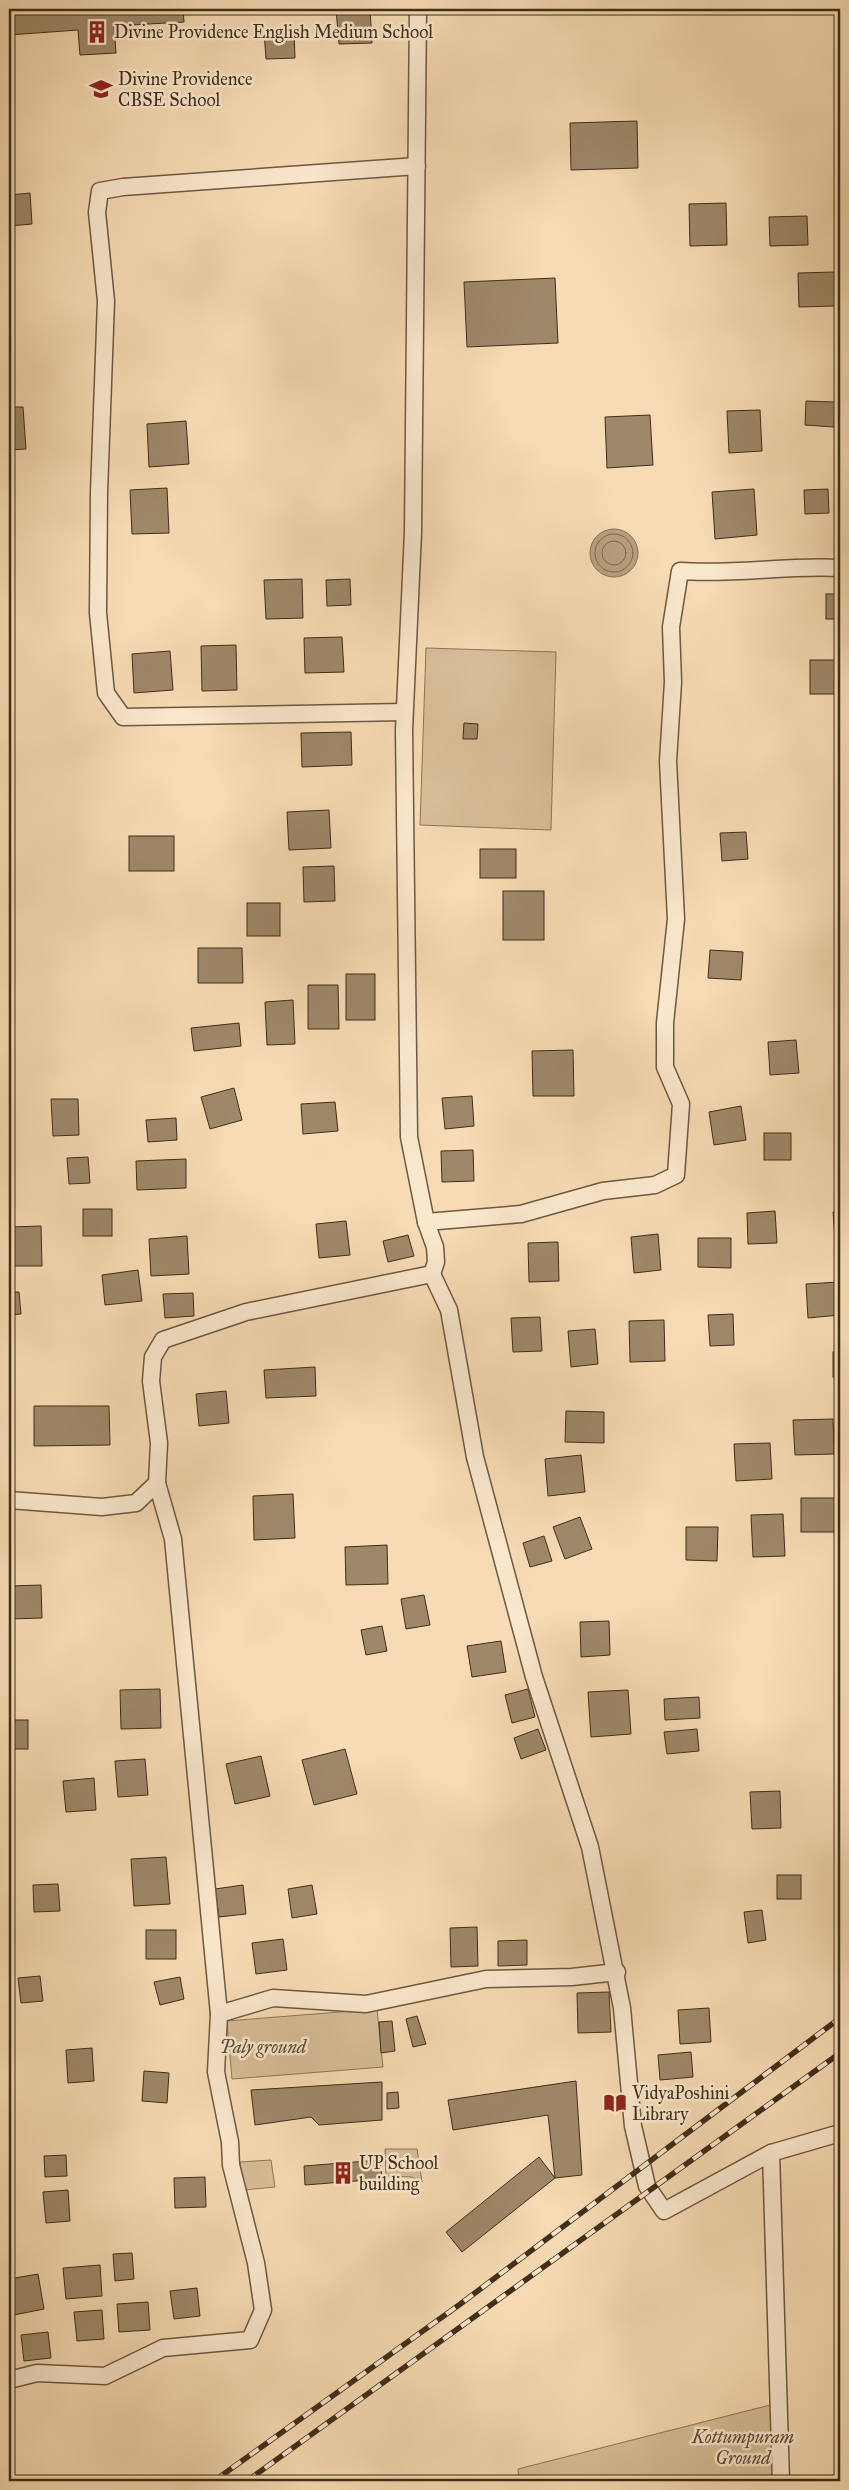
<svg xmlns="http://www.w3.org/2000/svg" width="849" height="2490" viewBox="0 0 849 2490" font-family="'IM FELL Great Primer',serif">
<rect width="100%" height="100%" fill="#f7dbb4"/>
<filter id="stains"><feTurbulence type="fractalNoise" baseFrequency=".004" numOctaves="4"/><feColorMatrix values="0 0 0 0 .2 0 0 0 0 .09 0 0 0 0 .02 0 0 0 .5 -.17"/></filter>
<radialGradient id="worn" r=".72"><stop offset=".6" stop-color="#630" stop-opacity="0"/><stop offset="1" stop-color="#630" stop-opacity=".3"/></radialGradient>
<g fill="#d8be99" stroke="#8c7658">
<path d="M426,648L556,652L551,830L420,825Z"/>
<path d="M377,2009L383,2067L232,2079L227,2021Z"/>
<path d="M385,2149H417L422,2182L411,2177L386,2176Z"/>
<path d="M271,2160L275,2187L243,2190L240,2162Z"/>
<path d="M778,2403L776,2481H519L518,2469Z"/>
</g>
<circle fill="#b8a07f" stroke="#887256" cx="614" cy="553" r="24"/>
<g fill="none" stroke-linecap="round" stroke-linejoin="round">
<g stroke="#7c674c" stroke-width="1">
<circle cx="614" cy="553" r="19"/>
<circle cx="614" cy="553" r="12"/>
</g>
</g>
<g fill="#9f8869" stroke="#3f2e18">
<path d="M9,9H183L184,22L114,26L116,53L80,55L78,30L9,35Z"/>
<path d="M336,9H370L372,43L339,44Z"/>
<path d="M294,30L295,58L266,59L264,31Z"/>
<path d="M637,121L638,168L571,170L570,123Z"/>
<path d="M30,193L32,224L9,226V195Z"/>
<path d="M726,203L727,245L690,246L689,204Z"/>
<path d="M807,216L808,245L770,246L769,217Z"/>
<path d="M835,272L836,306L799,307L798,273Z"/>
<path d="M555,278L558,343L467,347L464,282Z"/>
<path d="M806,401L835,402L834,427L805,425Z"/>
<path d="M9,407H23L26,449L9,450Z"/>
<path d="M760,410L762,451L729,453L727,411Z"/>
<path d="M650,415L653,465L607,468L605,417Z"/>
<path d="M186,421L189,464L149,467L147,424Z"/>
<path d="M167,488L169,533L132,534L130,490Z"/>
<path d="M754,489L757,535L715,539L712,492Z"/>
<path d="M828,489L829,513L805,514L804,490Z"/>
<path d="M302,579L303,618L266,619L264,580Z"/>
<path d="M350,579L351,605L327,606L326,580Z"/>
<rect x="826" y="594" width="14" height="25"/>
<path d="M342,637L344,672L305,673L304,638Z"/>
<path d="M236,645L237,690L202,691L201,646Z"/>
<path d="M170,651L173,690L134,693L132,654Z"/>
<rect x="810" y="660" width="30" height="34"/>
<path d="M464,723L478,724L477,739H463Z"/>
<path d="M351,732L352,765L302,767L301,733Z"/>
<path d="M329,810L331,848L289,850L287,812Z"/>
<path d="M746,832L748,859L722,861L720,833Z"/>
<rect x="129" y="836" width="45" height="35"/>
<rect x="480" y="849" width="36" height="29"/>
<path d="M334,866L335,901L304,902L303,867Z"/>
<rect x="503" y="891" width="41" height="49"/>
<rect x="247" y="903" width="33" height="33"/>
<path d="M198,948H242L243,983H198Z"/>
<path d="M710,950L743,952L741,980L708,978Z"/>
<rect x="346" y="974" width="29" height="46"/>
<path d="M308,985H338L339,1029H308Z"/>
<path d="M293,1000L295,1044L267,1045L265,1002Z"/>
<path d="M239,1023L241,1046L194,1051L191,1028Z"/>
<path d="M796,1040L799,1073L770,1075L768,1042Z"/>
<path d="M573,1050L574,1096H533L532,1051Z"/>
<rect x="9" y="1051" width="4" height="34"/>
<path d="M234,1088L242,1120L210,1129L201,1097Z"/>
<path d="M472,1096L474,1126L445,1129L442,1098Z"/>
<path d="M51,1099H78L79,1135L53,1136Z"/>
<path d="M335,1102L338,1131L303,1134L301,1104Z"/>
<path d="M741,1106L746,1140L714,1145L709,1112Z"/>
<path d="M176,1118L177,1140L148,1142L146,1120Z"/>
<rect x="764" y="1133" width="27" height="27"/>
<path d="M473,1150L474,1181L442,1182L441,1151Z"/>
<path d="M88,1157L90,1183L69,1184L67,1158Z"/>
<path d="M186,1159V1188L137,1190L136,1161Z"/>
<rect x="83" y="1209" width="29" height="27"/>
<path d="M775,1211L777,1243L748,1244L747,1213Z"/>
<path d="M833,1212H840V1239H835Z"/>
<path d="M346,1221L350,1255L319,1258L316,1224Z"/>
<path d="M41,1226L42,1266H9V1227Z"/>
<path d="M658,1234L661,1270L634,1273L631,1237Z"/>
<path d="M408,1235L414,1256L388,1262L383,1241Z"/>
<path d="M187,1236L189,1274L151,1276L149,1239Z"/>
<path d="M698,1238H731V1268L698,1267Z"/>
<path d="M558,1242L559,1281L529,1282L528,1243Z"/>
<path d="M138,1270L142,1301L105,1305L102,1275Z"/>
<path d="M839,1282L840,1315L808,1318L806,1284Z"/>
<path d="M9,1292H19L21,1314L9,1315Z"/>
<path d="M193,1293L194,1316L165,1318L163,1294Z"/>
<path d="M733,1314L734,1345L710,1346L708,1315Z"/>
<path d="M540,1317L542,1351L513,1352L511,1318Z"/>
<path d="M664,1320L665,1361L630,1362L629,1321Z"/>
<path d="M595,1329L598,1364L571,1367L568,1331Z"/>
<rect x="833" y="1352" width="7" height="25"/>
<path d="M315,1367L316,1396L266,1398L264,1370Z"/>
<path d="M226,1391L229,1423L199,1426L196,1394Z"/>
<path d="M34,1406H109L110,1445L34,1446Z"/>
<path d="M566,1411L604,1412V1443L565,1442Z"/>
<path d="M833,1419L834,1454L795,1455L793,1420Z"/>
<path d="M770,1443L772,1479L736,1481L734,1444Z"/>
<path d="M581,1455L585,1492L548,1496L545,1459Z"/>
<path d="M293,1494L295,1538L254,1540L253,1496Z"/>
<rect x="801" y="1498" width="35" height="34"/>
<path d="M783,1514L785,1556L753,1557L751,1515Z"/>
<path d="M580,1517L592,1549L565,1559L553,1527Z"/>
<path d="M686,1527H718L717,1561L686,1560Z"/>
<path d="M544,1536L552,1561L530,1567L523,1543Z"/>
<path d="M387,1545L388,1584L346,1585L345,1547Z"/>
<path d="M41,1585L42,1618L9,1619V1586Z"/>
<path d="M424,1595L430,1625L406,1629L401,1599Z"/>
<path d="M609,1621L610,1655L581,1657L580,1622Z"/>
<path d="M382,1626L387,1651L366,1655L361,1630Z"/>
<path d="M501,1641L506,1672L472,1677L467,1646Z"/>
<path d="M160,1689L161,1728L121,1729L120,1690Z"/>
<path d="M528,1689L535,1717L512,1723L505,1695Z"/>
<path d="M628,1690L631,1734L591,1737L588,1692Z"/>
<path d="M699,1697L700,1718L665,1720L664,1699Z"/>
<rect x="9" y="1720" width="19" height="29"/>
<path d="M538,1729L546,1750L521,1759L514,1738Z"/>
<path d="M697,1729L699,1751L667,1754L664,1732Z"/>
<path d="M345,1749L357,1794L314,1805L302,1760Z"/>
<path d="M261,1756L270,1796L235,1804L226,1764Z"/>
<path d="M145,1759L148,1795L118,1797L115,1761Z"/>
<path d="M94,1778L96,1810L66,1812L63,1781Z"/>
<path d="M780,1791L781,1828L752,1829L750,1792Z"/>
<path d="M166,1857L170,1904L134,1906L131,1859Z"/>
<rect x="777" y="1875" width="24" height="24"/>
<path d="M58,1884L60,1911L34,1912L33,1885Z"/>
<path d="M243,1885L246,1914L219,1917L215,1889Z"/>
<path d="M312,1885L317,1914L292,1918L288,1889Z"/>
<path d="M762,1910L766,1940L748,1943L744,1912Z"/>
<path d="M477,1927L478,1966L451,1967L450,1928Z"/>
<rect x="146" y="1930" width="30" height="29"/>
<path d="M283,1939L287,1970L256,1974L252,1943Z"/>
<path d="M527,1940V1965L498,1966V1941Z"/>
<path d="M40,1976L43,2001L21,2003L18,1978Z"/>
<path d="M180,1977L184,1999L160,2005L154,1982Z"/>
<path d="M609,1992L611,2032L578,2033L577,1993Z"/>
<path d="M709,2008L711,2042L680,2044L678,2010Z"/>
<path d="M417,2016L426,2044L413,2047L406,2019Z"/>
<path d="M392,2021L395,2051L381,2053L379,2022Z"/>
<path d="M92,2048L94,2081L68,2083L66,2050Z"/>
<path d="M691,2052L693,2077L660,2080L658,2055Z"/>
<path d="M144,2071L169,2073L167,2103L142,2101Z"/>
<path d="M576,2081L582,2175L555,2178L548,2115L453,2130L448,2100Z"/>
<path d="M382,2082V2120L319,2125L311,2117L255,2125L251,2090Z"/>
<path d="M398,2092L399,2108L387,2109V2093Z"/>
<path d="M66,2155L67,2176L45,2177L44,2156Z"/>
<path d="M539,2157L555,2178L462,2252L446,2232Z"/>
<path d="M380,2160L382,2179L305,2185L304,2166Z"/>
<path d="M205,2177L206,2207L175,2208L174,2178Z"/>
<path d="M68,2190L70,2221L46,2223L43,2192Z"/>
<path d="M132,2253L134,2279L115,2281L113,2254Z"/>
<path d="M100,2265L102,2296L66,2299L63,2268Z"/>
<path d="M38,2274L44,2309L9,2316V2279Z"/>
<path d="M197,2288L200,2316L174,2319L170,2291Z"/>
<path d="M148,2302L150,2330L119,2332L117,2304Z"/>
<path d="M102,2310L104,2339L77,2341L74,2312Z"/>
<path d="M48,2332L51,2358L24,2361L21,2335Z"/>
</g>
<g fill="none" stroke-linecap="round" stroke-linejoin="round">
<defs>
<g id="street">
<path d="M404,712L123,717L106,693L98,613L99,492L106,301L97,212L100,191L123,187L417,166"/>
<path d="M426,1222L521,1214L603,1191L655,1185L676,1175L681,1104L665,1067V1023L676,919L668,761L673,682L671,627L680,571C734,575 787,565 840,568"/>
<path d="M432,1274L449,1310L475,1457L534,1677L590,1847L622,2008L633,2126L647,2186L664,2211L771,2153L781,2481"/>
<path d="M157,1483L173,1539L219,2014"/>
<path d="M9,1500L102,1507L136,1503L157,1483L159,1443L151,1381L153,1357L163,1340L246,1312L432,1274L436,1262L435,1247L426,1222L409,1137L404,730L413,532L418,9"/>
<path d="M771,2153L840,2133"/>
<path d="M9,2380L37,2373L105,2376L163,2348L250,2340L263,2310L256,2263L231,2165L230,2142L216,2072L219,2014L273,1998L366,2004L486,1979L572,1977L617,1972"/>
</g>
</defs>
<use href="#street" stroke="#6d593f" stroke-width="19"/>
<use href="#street" stroke="#fae8ce" stroke-width="16"/>
<defs>
<g id="rail">
<path d="M214,2481L459,2305L840,2018"/>
<path d="M247,2481L840,2053"/>
</g>
</defs>
<use href="#rail" stroke="#3f2e18" stroke-width="5.5"/>
<use href="#rail" stroke="#fae8ce" stroke-width="4" stroke-dasharray="11" stroke-linecap="butt"/>
</g>
<defs>
<symbol id="building-bare" viewBox="-9 -9 18 18"><path d="M-4-6H4V6H1V3H-1V6H-4ZM-2.5-4.3h1.7v1.8h-1.7ZM.8-4.3h1.7v1.8H.8ZM-2.5-1h1.7V.8h-1.7ZM.8-1h1.7V.8H.8Z" fill="#8f2418" stroke="#fae8ce" stroke-width="2.5" paint-order="stroke"/></symbol>
<symbol id="school-bare" viewBox="-9 -9 18 18"><path d="M0-5L7-2L0 1L-7-2ZM-4 1L0 2.5L4 1V4Q0 6-4 4Z" fill="#8f2418" stroke="#fae8ce" stroke-width="2.5" paint-order="stroke"/></symbol>
<symbol id="library-bare" viewBox="-9 -9 18 18"><path d="M-6-4Q-3-5.5-.7-3.5V5Q-3 3-6 4ZM6-4Q3-5.5 .7-3.5V5Q3 3 6 4Z" fill="#8f2418" stroke="#fae8ce" stroke-width="2.5" paint-order="stroke"/></symbol>
</defs>
<g fill-rule="evenodd">
<use href="#building-bare" x="81" y="16" width="32" height="32"/>
<use href="#school-bare" x="85" y="73" width="32" height="32"/>
<use href="#library-bare" x="599" y="2087" width="32" height="32"/>
<use href="#building-bare" x="327" y="2157" width="32" height="32"/>
</g>
<g text-anchor="middle" dominant-baseline="central" stroke-width="5" stroke-linejoin="round" paint-order="stroke">
<g font-size="18" fill="#3f2e18" stroke="#fae8ce" text-anchor="start">
<text x="114" y="32">Divine Providence English Medium School</text>
<text x="118" y="79">Divine Providence<tspan x="118" dy="21">CBSE School</tspan></text>
<text x="632" y="2093">VidyaPoshini<tspan x="632" dy="21">Library</tspan></text>
<text x="359" y="2163">UP School<tspan x="359" dy="21">building</tspan></text>
</g>
<g font-size="18" font-style="italic" fill="#5e4b32" stroke="#fae8ce">
<text x="263" y="2047">Paly ground</text>
<text x="743" y="2437">Kottumpuram<tspan x="743" dy="21">Ground</tspan></text>
</g>
</g>
<rect width="849" height="2490" fill="none" stroke="#f7dbb4" stroke-width="30"/>
<rect x="10" y="10" width="829" height="2470" fill="none" stroke="#3f2e18" stroke-width="2.5"/>
<rect x="15" y="15" width="819" height="2460" fill="none" stroke="#3f2e18"/>
<rect width="100%" height="100%" filter="url(#stains)"/>
<rect width="100%" height="100%" fill="url(#worn)"/>
</svg>
